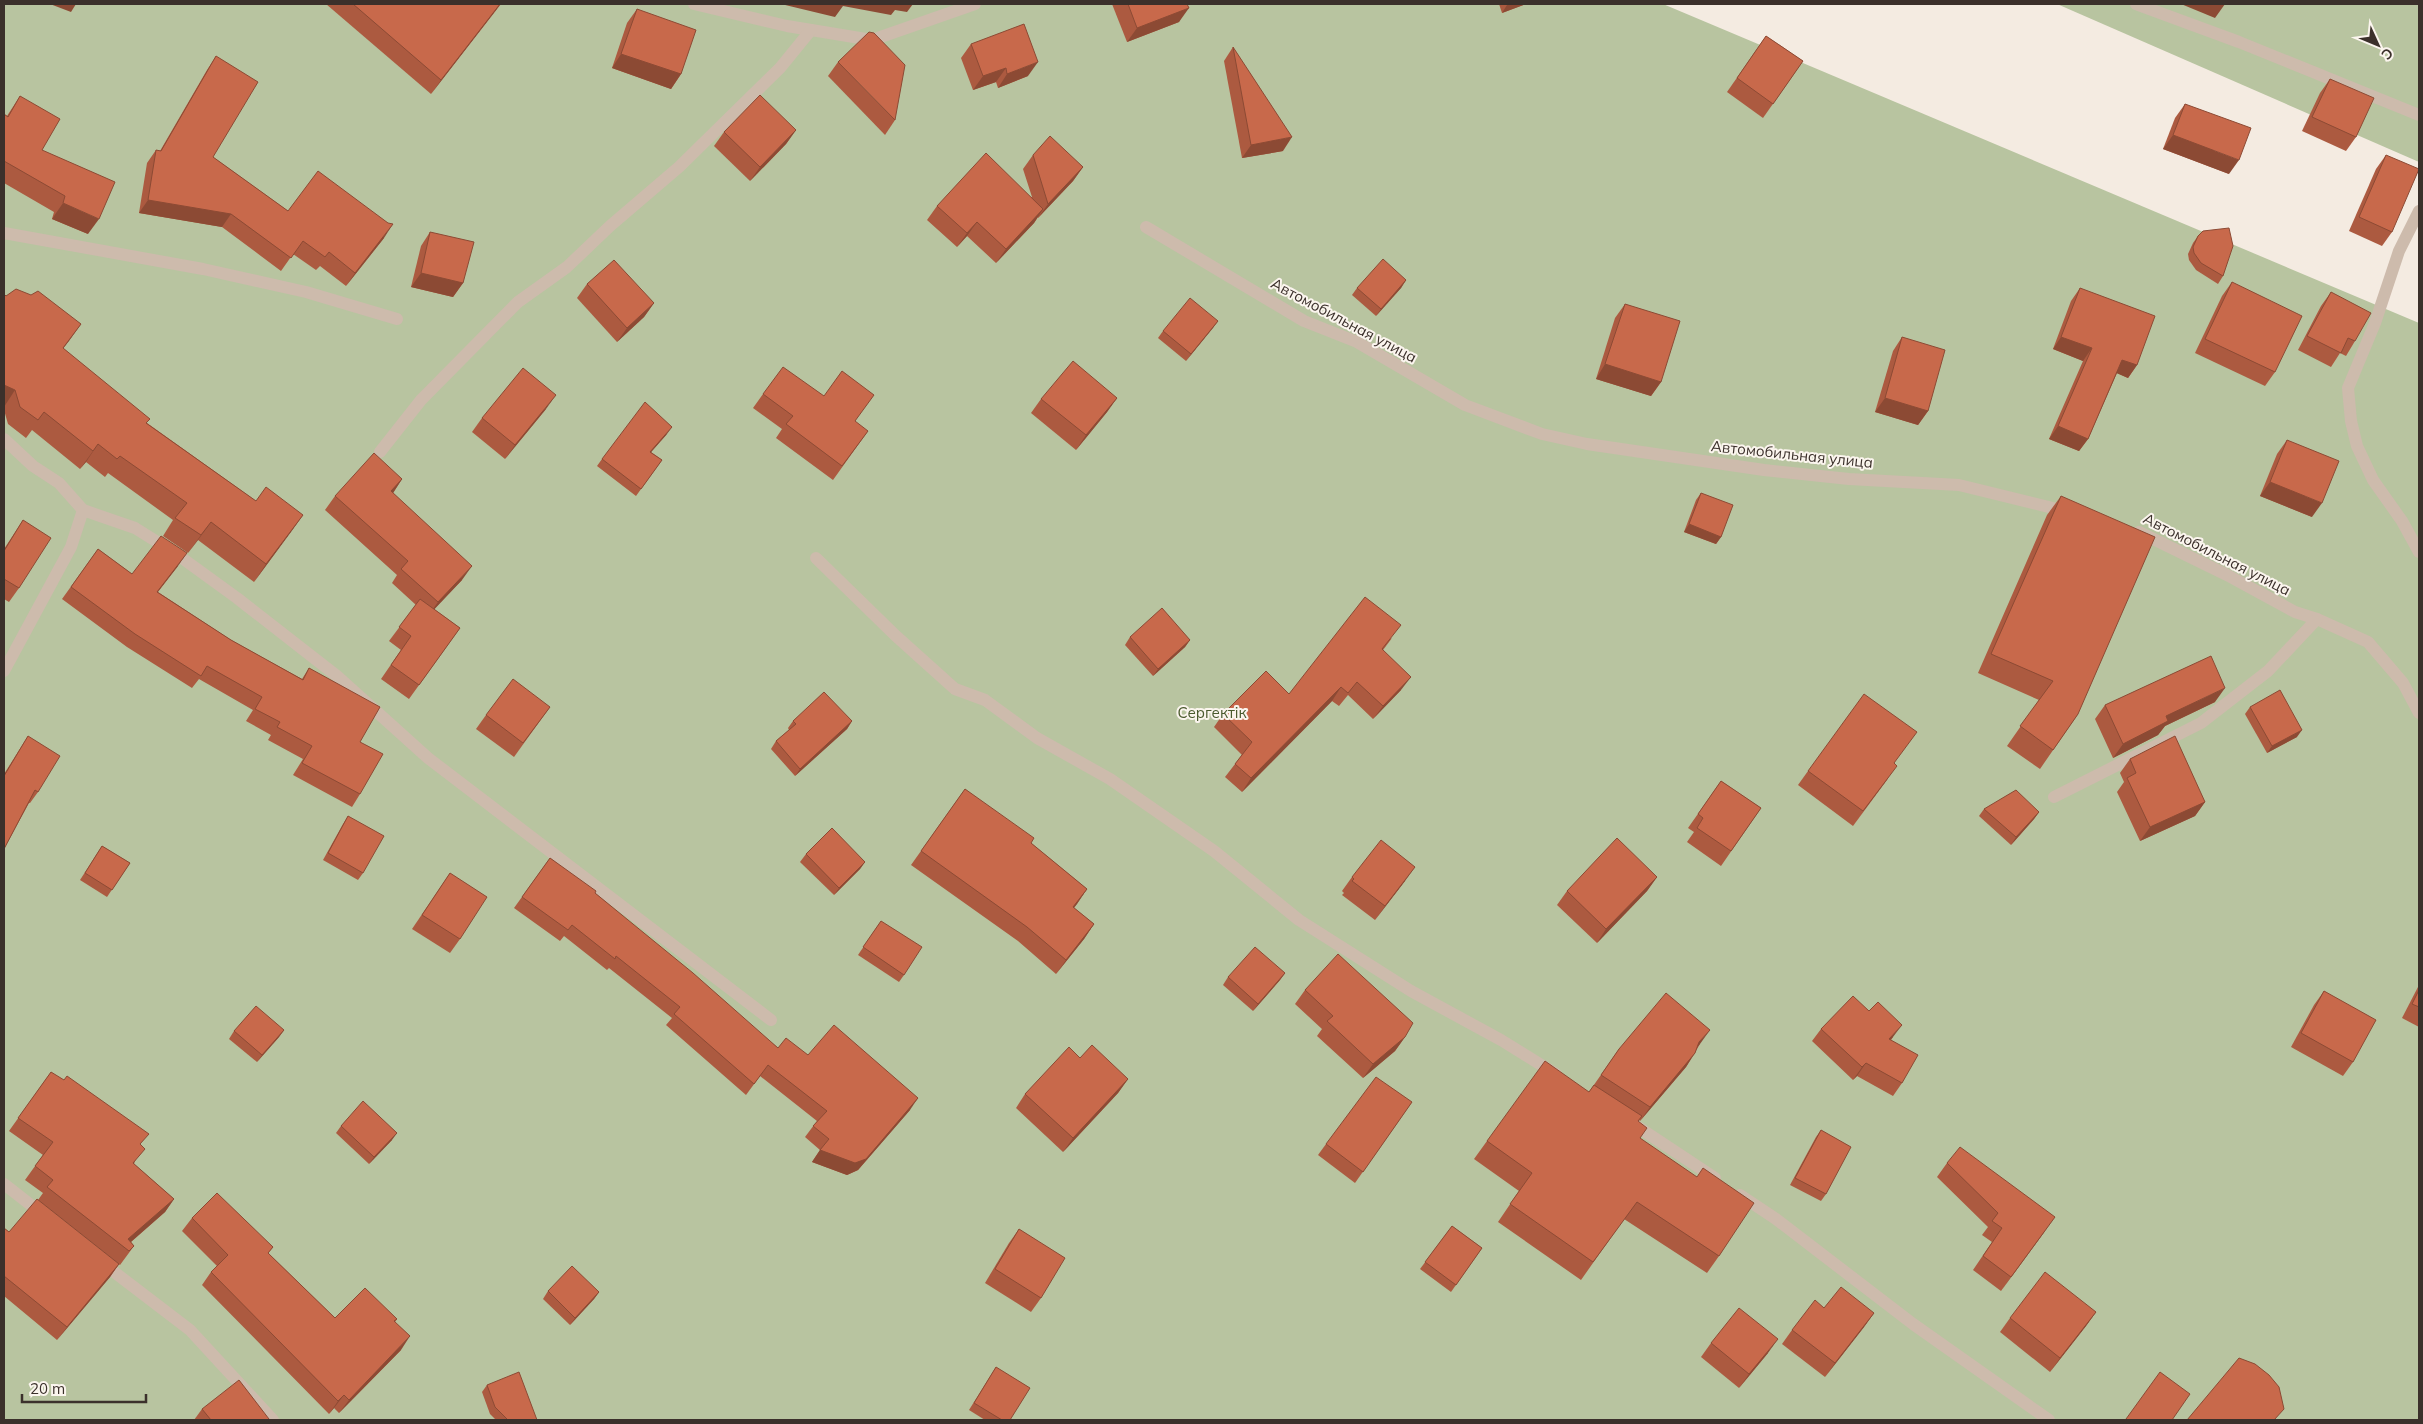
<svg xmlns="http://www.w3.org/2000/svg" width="2423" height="1424" viewBox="0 0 2423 1424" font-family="Mulish,sans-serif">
<rect width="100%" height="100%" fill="#f4ebe1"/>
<g fill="#b8c4a0">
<path d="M4,4H1663L2419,323V1420H4Z"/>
<path d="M2057,4H2419V162Z"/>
</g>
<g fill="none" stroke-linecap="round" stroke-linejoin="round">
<g stroke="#cdbbac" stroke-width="12">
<path d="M694,4L787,26L872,40L975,4"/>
<path d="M2136,4L2239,42L2419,115"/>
<path d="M2419,211L2399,251L2375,323L2348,388L2351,421L2357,446L2373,480L2402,521L2419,552"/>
<path d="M1146,227L1304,321L1357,342L1465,405L1542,434L1587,444L1764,470L1849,479L1959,485L2069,512"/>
<path d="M4,233L203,269L306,292L397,319"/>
<path d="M4,439L33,466L59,483L83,510"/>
<path d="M380,452L421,400L518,302L567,267L610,226L679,167L780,68L811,30"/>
<path d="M2139,532L2227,575L2295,612L2317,619L2368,642L2403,683L2419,713"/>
<path d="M816,558L896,636L955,689L985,700L1037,738L1110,779L1214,851L1299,920L1411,991L1501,1040L1556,1074"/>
<path d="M4,671L71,547L83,510L135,528L175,553L237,598L337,676L428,758L771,1020"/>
<path d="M2054,797L2201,723L2268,671L2317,619"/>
<path d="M1632,1123L1715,1178"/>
<path d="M4,1184L45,1216"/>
<path d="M1740,1195L1776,1219L1913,1324L2049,1420"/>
<path d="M101,1262L190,1330L273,1420"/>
</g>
</g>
<g fill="#ac5a40">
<path d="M326,4H501L431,94Z"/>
<path d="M1112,4H1187L1179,22L1127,42Z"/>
<path d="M1499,4H1526L1502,13Z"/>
<path d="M637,9L681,74L671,89L612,68L627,23Z"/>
<path d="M1766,36L1803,61L1763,118L1727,92Z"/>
<path d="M971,44L1028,76L998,88L996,82L973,90L961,58Z"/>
<path d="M1233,47L1283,151L1242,158L1224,61Z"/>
<path d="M216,56L213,157L288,211L384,238L346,286L320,266L316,270L293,254L281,271L222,227L139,213L147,163L156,150L160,151L207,70Z"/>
<path d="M838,62L895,120L885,135L828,76Z"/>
<path d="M2330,79L2356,137L2346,151L2302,131L2320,93Z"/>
<path d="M20,96L42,150L88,234L52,219L54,212L4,183V114L7,116Z"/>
<path d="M2185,104L2229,174L2163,149L2175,118Z"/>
<path d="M796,130L786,144L750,181L714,146L724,132Z"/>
<path d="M1033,155L1083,167L1073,181L1038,218V217L1034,223L996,263L967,236L957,247L927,220L937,206L1032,197L1023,169Z"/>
<path d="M2386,155L2392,232L2382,246L2349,231L2376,169Z"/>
<path d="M430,232L463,283L453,297L411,287L421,246Z"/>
<path d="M2198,236L2223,276L2218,284L2196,270L2189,260L2188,254L2193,243Z"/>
<path d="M1406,280L1401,288L1376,316L1352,295L1357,288Z"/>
<path d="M2232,282L2275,372L2265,386L2195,353L2222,296Z"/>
<path d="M587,284L654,303L644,317L617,342L577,298Z"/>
<path d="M2080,288L2137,365L2128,378L2117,373L2088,439L2079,451L2049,439L2083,361L2053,349L2071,301Z"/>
<path d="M2331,292L2355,341L2346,356L2340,353L2331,367L2298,350L2321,306Z"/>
<path d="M4,294L6,296L31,295L81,324L63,348L147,423L256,501L303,515L254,582L198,540L188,553L163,536L173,520L108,473L105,477L86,462L80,469L32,430L26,438L8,424L4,410Z"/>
<path d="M1625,304L1661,382L1651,396L1596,379L1615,318Z"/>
<path d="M1218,321L1186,361L1158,338L1163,331Z"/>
<path d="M1902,337L1928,411L1918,425L1875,412L1893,351Z"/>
<path d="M763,394L868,431L833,480L776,438L782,429L753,408Z"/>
<path d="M1117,398L1107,412L1076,450L1031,413L1041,399Z"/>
<path d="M546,409L505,459L472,432L482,418Z"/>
<path d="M667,434L651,452L662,460L636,496L597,466L602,459Z"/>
<path d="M2287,440L2312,517L2260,496L2277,454Z"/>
<path d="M402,479L393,493L462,580L434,609L460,628L409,699L381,679L401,650L389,641L416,605L392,583L397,575L325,510L335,496Z"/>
<path d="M1701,493L1721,537L1716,544L1684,532L1696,500Z"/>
<path d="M2061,496L2078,714L2040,769L2007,746L2039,700L1978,673L2047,515Z"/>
<path d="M23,520L19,588L9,602L4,599V549Z"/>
<path d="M98,549L132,574L178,566L158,592L231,640L302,679L309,668L360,742V794L352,807L293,775L303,759L268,740L271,735L246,721L253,710L199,679L192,688L127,647L62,599Z"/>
<path d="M1130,637L1190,640L1185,647L1153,676L1125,645Z"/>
<path d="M1392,638L1383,650L1401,690L1373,719L1348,695L1339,706L1332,701L1242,792L1225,777L1242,755L1214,727L1223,714L1289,694Z"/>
<path d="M2215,702L2165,726L2158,735L2113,758L2095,719L2105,705Z"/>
<path d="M550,707L514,757L476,729L486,715Z"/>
<path d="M2250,707L2297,737L2267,753L2245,714Z"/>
<path d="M793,721H852L847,729L795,776L771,749L776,741L789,730L788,728Z"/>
<path d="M28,736L38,792L30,803H29L4,849V774Z"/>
<path d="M2130,759L2205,802L2195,816L2140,841L2117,792L2124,782L2120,773Z"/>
<path d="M1894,763L1887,780L1853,826L1798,785L1808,771Z"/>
<path d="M1721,781L1761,808L1721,866L1687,842L1694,832L1688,828Z"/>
<path d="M965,789L1087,889L1074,908L1094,924L1084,939L1056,974L1018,941L911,865Z"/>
<path d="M1984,809L2039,812L2034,819L2011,845L1979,816Z"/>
<path d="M348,816L363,873L358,880L323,860L343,824Z"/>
<path d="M102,846L130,863L107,897L80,880Z"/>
<path d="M806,854L865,862L860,869L834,895L800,862Z"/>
<path d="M550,858L595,893L778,1048L808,1055L910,1110L858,1170L847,1175L812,1162L820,1150L805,1137L817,1121L760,1076L746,1095L666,1025L672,1018L609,968L607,970L564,936L560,941L514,908Z"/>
<path d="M450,873L460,939L450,953L412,929Z"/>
<path d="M1352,877L1405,881L1375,920L1342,895L1344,893L1342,891Z"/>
<path d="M1657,877L1647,891L1597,943L1557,905L1567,891Z"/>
<path d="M881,921L904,975L899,982L858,955Z"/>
<path d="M1285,973L1280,980L1253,1011L1223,985L1228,977Z"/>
<path d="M2419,985V1027L2402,1018Z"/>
<path d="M1305,990L1405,1037L1395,1051L1363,1078L1317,1036L1322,1029L1295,1004Z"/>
<path d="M2324,991L2353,1062L2343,1076L2291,1047L2314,1005Z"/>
<path d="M1821,1029L1893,1037L1891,1040L1902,1083L1893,1096L1857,1076L1853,1080L1812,1041Z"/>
<path d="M284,1030L279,1037L257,1062L229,1039L234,1031Z"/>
<path d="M1700,1044L1686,1067L1640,1121L1639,1120L1638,1121L1640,1138L1719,1256L1707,1273L1624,1219L1581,1280L1498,1222L1519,1191L1474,1159L1487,1141L1589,1092L1619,1049Z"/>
<path d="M1080,1058L1128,1079L1118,1093L1063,1152L1016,1108L1025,1094Z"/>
<path d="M51,1072L141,1145L134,1164L174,1199L165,1212L131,1242L134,1246L120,1265L38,1200L43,1193L25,1180L43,1155L9,1131Z"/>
<path d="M1412,1102L1355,1183L1318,1155L1326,1144Z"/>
<path d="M341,1126L392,1140L369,1164L336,1133Z"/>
<path d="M1821,1130L1826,1194L1821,1201L1790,1185L1816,1137Z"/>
<path d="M1947,1163L2045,1231L2001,1291L1973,1270L1992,1242L1982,1235L1988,1227L1937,1177Z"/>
<path d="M192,1218L273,1247L268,1253L335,1318L397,1319L395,1322L401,1350L339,1413L334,1408L329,1414L202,1285L211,1272L217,1266L182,1231Z"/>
<path d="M1452,1226L1482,1248L1451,1292L1420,1269Z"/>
<path d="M4,1228L9,1232L119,1264L110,1277L57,1340L4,1296Z"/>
<path d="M1019,1229L1041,1298L1031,1312L985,1283L1009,1243Z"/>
<path d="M548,1291L599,1292L594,1299L570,1325L543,1299Z"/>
<path d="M1824,1308L1874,1313L1864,1327L1825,1377L1782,1344L1792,1330Z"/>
<path d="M2096,1312L2086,1326L2050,1372L2000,1332L2010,1318Z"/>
<path d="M1711,1343L1768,1353L1739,1388L1701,1357Z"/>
<path d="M996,1367L1010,1420H985L969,1410Z"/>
<path d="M487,1385L537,1420H496L490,1414L482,1392Z"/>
<path d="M202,1409L268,1420H194Z"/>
</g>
<g fill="#8c4a34">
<path d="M50,4H76L71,12Z"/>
<path d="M500,4L496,10L431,94L441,80Z"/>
<path d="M781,4H913L907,12L895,10L891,15L843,6L835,17Z"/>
<path d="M1512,4H1526L1502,13L1507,5Z"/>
<path d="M2181,4H2225L2215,18Z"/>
<path d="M1189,8L1179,22L1127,42L1137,28Z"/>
<path d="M621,54L681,74L671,89L612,68Z"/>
<path d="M1038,62L1028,76L998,88L1007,74Z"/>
<path d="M1006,68L996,82L973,90L983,76Z"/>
<path d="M796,130L786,144L750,181L760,167Z"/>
<path d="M2173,135L2239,160L2229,174L2163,149Z"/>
<path d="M1292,137L1283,151L1242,158L1251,145Z"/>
<path d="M1083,167L1073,181L1038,218L1048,204Z"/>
<path d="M148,200L231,214L222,227L139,213Z"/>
<path d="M63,203L99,219L88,234L52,219Z"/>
<path d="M1043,209L1034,223L996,263L1006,249Z"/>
<path d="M977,222L967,236L957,247L967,233Z"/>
<path d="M393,224L384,238L346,286L355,273Z"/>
<path d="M421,273L463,283L453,297L411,287Z"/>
<path d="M1406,280L1401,288L1376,316L1381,309Z"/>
<path d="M654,303L644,317L617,342L627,328Z"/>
<path d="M1218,321L1213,328L1186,361L1191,354Z"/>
<path d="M81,324L69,341L50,365L63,348Z"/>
<path d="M2061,337L2092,348L2083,361L2053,349Z"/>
<path d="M2122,360L2137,365L2128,378L2114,372Z"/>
<path d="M1605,364L1661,382L1651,396L1596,379Z"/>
<path d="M4,385L15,390L4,407Z"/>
<path d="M556,395L546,409L505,459L515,445Z"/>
<path d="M1117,398L1107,412L1076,450L1086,435Z"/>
<path d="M1885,398L1928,411L1918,425L1875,412Z"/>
<path d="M2058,426L2088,439L2079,451L2049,439Z"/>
<path d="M672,427L667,434L645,459L650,452Z"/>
<path d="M98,444L86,462L80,469L93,451Z"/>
<path d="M402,479L393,493L391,491Z"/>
<path d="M2270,482L2322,503L2312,517L2260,496Z"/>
<path d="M303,515L291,532L254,582L266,564Z"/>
<path d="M211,522L198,540L188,553L201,535Z"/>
<path d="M1689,524L1721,537L1716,544L1684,532Z"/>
<path d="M187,553L178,566L148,604L157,592Z"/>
<path d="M472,566L462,580L428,616L438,602Z"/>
<path d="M1190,640L1185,647L1153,676L1158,669Z"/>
<path d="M1411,677L1401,690L1373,719L1383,706Z"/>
<path d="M1341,687L1332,701L1242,792L1251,778Z"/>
<path d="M2225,688L2215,702L2165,726L2158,735L2113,758L2123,744L2166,716Z"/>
<path d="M852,721L847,729L795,776L800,769Z"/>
<path d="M2302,730L2297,737L2267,753L2272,746Z"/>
<path d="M2205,802L2195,816L2140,841L2150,827Z"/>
<path d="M2039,812L2034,819L2011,845L2016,837Z"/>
<path d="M865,862L860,869L834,895L839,888Z"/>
<path d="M1415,867L1405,881L1375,920L1385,906Z"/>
<path d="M1657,877L1647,891L1597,943L1606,929Z"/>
<path d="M1087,889L1077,904L1063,921L1073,907Z"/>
<path d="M1094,924L1084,939L1056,974L1066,960Z"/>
<path d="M1285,973L1280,980L1253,1011L1258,1004Z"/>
<path d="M1902,1025L1893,1037L1880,1052L1889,1039Z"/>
<path d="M284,1030L279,1037L257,1062L262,1055Z"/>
<path d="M1710,1030L1700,1044L1689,1056L1699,1042Z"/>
<path d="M1405,1037L1395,1051L1363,1078L1373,1064Z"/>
<path d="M1695,1053L1686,1067L1640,1121L1650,1107Z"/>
<path d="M1866,1063L1857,1076L1853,1080L1862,1067Z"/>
<path d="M1128,1079L1118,1093L1063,1152L1073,1138Z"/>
<path d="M918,1098L910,1110L858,1170L847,1175L812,1162L820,1150Z"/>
<path d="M397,1133L392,1140L369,1164L374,1157Z"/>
<path d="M174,1199L165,1212L125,1247L128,1239Z"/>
<path d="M2055,1217L2045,1231L2001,1291L2011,1277Z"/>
<path d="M119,1264L110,1277L57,1340L67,1327Z"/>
<path d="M599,1292L594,1299L570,1325L575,1318Z"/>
<path d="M2096,1312L2086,1326L2050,1372L2060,1358Z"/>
<path d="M1874,1313L1864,1327L1825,1377L1835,1363Z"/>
<path d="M410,1336L401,1350L339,1413L349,1400Z"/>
<path d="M1778,1339L1768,1353L1739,1388L1749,1374Z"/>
<path d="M344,1395L334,1408L329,1414L338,1401Z"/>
</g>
<g fill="#c8694b" stroke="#8c4a34">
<path d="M353,4H500L441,80Z"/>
<path d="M1128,4H1187L1189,8L1137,28Z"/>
<path d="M637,9L696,30L681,74L621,54Z"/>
<path d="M1024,24L1038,62L1007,74L1006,68L983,76L971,44Z"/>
<path d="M869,32L874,33L905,65L895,120L838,62Z"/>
<path d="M1766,36L1803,61L1773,104L1737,78Z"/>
<path d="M1233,47L1292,137L1251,145Z"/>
<path d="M216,56L258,82L213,157L288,211L318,171L388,223L393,224L355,273L329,252L325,257L303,241L291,258L231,214L148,200L156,150L161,151Z"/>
<path d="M2330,79L2374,98L2356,137L2312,117Z"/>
<path d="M760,95L796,130L760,167L724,132Z"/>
<path d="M20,96L60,119L42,150L115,182L99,219L63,203L65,196L4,161V114L8,117Z"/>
<path d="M2185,104L2251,128L2239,160L2173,135Z"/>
<path d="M1050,136L1083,167L1048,204L1033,155Z"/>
<path d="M986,153L1043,209L1006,249L977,222L967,233L937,206Z"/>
<path d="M2386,155L2419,169L2392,232L2359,217Z"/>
<path d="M2229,228L2233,246L2223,276L2201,263L2194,253L2193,247L2198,236L2203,231Z"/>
<path d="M430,232L474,242L463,283L421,273Z"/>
<path d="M1383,259L1406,280L1381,309L1357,288Z"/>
<path d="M614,260L654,303L627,328L587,284Z"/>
<path d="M2232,282L2302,316L2275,372L2205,339Z"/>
<path d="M2080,288L2155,316L2137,365L2122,360L2088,439L2058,426L2092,348L2061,337Z"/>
<path d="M16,289L31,295L38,291L81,324L63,348L150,419L146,423L256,501L266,487L303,515L266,564L211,522L201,535L175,518L187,503L120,456L117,459L98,444L93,451L44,412L38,420L20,407L15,390L4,385V294L6,296Z"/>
<path d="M2331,292L2371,313L2355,341L2348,338L2341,353L2307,336Z"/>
<path d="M1190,298L1218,321L1191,354L1163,331Z"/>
<path d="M1625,304L1680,321L1661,382L1605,364Z"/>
<path d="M1902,337L1945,350L1928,411L1885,398Z"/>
<path d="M1073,361L1117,398L1086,435L1041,399Z"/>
<path d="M783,367L824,396L842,371L874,395L855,421L868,431L842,466L786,424L793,416L763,394Z"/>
<path d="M523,368L556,395L515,445L482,418Z"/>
<path d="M645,402L672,427L650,452L662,460L641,489L602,459Z"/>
<path d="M2287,440L2339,461L2322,503L2270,482Z"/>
<path d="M374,453L402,479L391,491L472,566L438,602L401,569L408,561L335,496Z"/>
<path d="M1701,493L1733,505L1721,537L1689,524Z"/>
<path d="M2061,496L2155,537L2078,714L2053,750L2020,726L2053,681L1991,654Z"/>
<path d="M23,520L51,538L19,588L4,579V551Z"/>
<path d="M161,536L187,553L157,592L231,640L303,680L309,668L380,707L360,742L383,754L360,794L302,763L312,746L277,727L280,722L255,709L262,697L207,666L201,676L135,634L71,587L98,549L132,574Z"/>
<path d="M1365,597L1401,625L1382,649L1411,677L1383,706L1357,682L1348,693L1341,687L1251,778L1235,764L1252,742L1223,714L1266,671L1289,694Z"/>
<path d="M420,599L460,628L419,685L391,665L411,636L399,627Z"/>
<path d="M1162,608L1190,640L1158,669L1130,637Z"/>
<path d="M2211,656L2225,688L2166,716L2168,721L2123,744L2105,705Z"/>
<path d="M513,679L550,707L523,743L486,715Z"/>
<path d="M2280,690L2302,730L2272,746L2250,707Z"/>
<path d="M824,692L852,721L800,769L776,741L796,724L793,721Z"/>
<path d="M1864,694L1917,732L1894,763L1897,766L1863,811L1808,771Z"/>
<path d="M28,736L60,756L38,792L35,790L4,849V776Z"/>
<path d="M2175,736L2205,802L2150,827L2127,778L2136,773L2130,759Z"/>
<path d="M1721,781L1761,808L1731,851L1697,828L1703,818L1698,814Z"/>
<path d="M965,789L1034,838L1031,843L1087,889L1073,907L1094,924L1066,960L1027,927L921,851Z"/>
<path d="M2016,790L2039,812L2016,837L1984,809Z"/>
<path d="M348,816L384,836L363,873L328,853Z"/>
<path d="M832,828L865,862L839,888L806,854Z"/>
<path d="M1617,838L1657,877L1606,929L1567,891Z"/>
<path d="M1381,840L1415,867L1385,906L1352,881L1354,879L1352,877Z"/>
<path d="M102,846L130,863L112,890L85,873Z"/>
<path d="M550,858L596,891L595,893L693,973L778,1048L786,1038L808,1055L834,1025L918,1098L866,1159L855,1163L820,1150L829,1139L813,1126L827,1111L768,1065L754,1084L674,1014L680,1007L616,956L615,959L572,925L568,930L522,897Z"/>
<path d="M450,873L487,897L460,939L422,915Z"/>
<path d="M881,921L922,947L904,975L863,947Z"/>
<path d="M1255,947L1285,973L1258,1004L1228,977Z"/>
<path d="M1338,954L1413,1023L1405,1037L1373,1064L1327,1021L1333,1016L1305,990Z"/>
<path d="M2419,990V1007L2412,1004Z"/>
<path d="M2324,991L2376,1020L2353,1062L2301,1033Z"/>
<path d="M1666,993L1710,1030L1699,1042L1695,1053L1650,1107L1601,1075L1619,1049Z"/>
<path d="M1853,996L1869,1011L1878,1002L1902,1025L1889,1039L1918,1055L1902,1083L1866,1063L1862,1067L1821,1029Z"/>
<path d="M256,1006L284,1030L262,1055L234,1031Z"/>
<path d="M1092,1045L1128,1079L1073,1138L1025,1094L1069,1047L1080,1058Z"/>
<path d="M1545,1061L1589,1092L1594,1085L1642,1116L1638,1121L1647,1128L1640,1138L1697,1177L1703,1168L1754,1203L1719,1256L1637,1202L1593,1262L1510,1204L1532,1173L1487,1141Z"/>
<path d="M51,1072L64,1080L67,1076L149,1134L140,1144L145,1149L133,1163L174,1199L128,1239L134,1246L129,1251L47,1187L53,1180L35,1166L53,1142L18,1118Z"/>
<path d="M1376,1077L1412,1102L1363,1172L1326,1144Z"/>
<path d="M363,1101L397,1133L374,1157L341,1126Z"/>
<path d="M1821,1130L1851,1147L1826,1194L1795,1178Z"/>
<path d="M1960,1147L2055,1217L2011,1277L1983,1256L2002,1228L1992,1221L1998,1213L1947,1163Z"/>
<path d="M217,1193L273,1247L268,1253L335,1318L365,1288L397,1319L394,1321L410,1336L349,1400L344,1395L338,1401L211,1272L228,1255L192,1218Z"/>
<path d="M37,1199L119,1264L67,1327L4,1276V1228L9,1232Z"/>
<path d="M1452,1226L1482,1248L1456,1285L1425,1262Z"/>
<path d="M1019,1229L1065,1258L1041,1298L995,1269Z"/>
<path d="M572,1266L599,1292L575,1318L548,1291Z"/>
<path d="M2045,1272L2096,1312L2060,1358L2010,1318Z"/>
<path d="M1841,1287L1874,1313L1835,1363L1792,1330L1815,1300L1824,1308Z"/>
<path d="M1739,1308L1778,1339L1749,1374L1711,1343Z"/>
<path d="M2239,1358L2255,1364L2269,1375L2279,1387L2284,1409L2274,1420H2187Z"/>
<path d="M996,1367L1030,1388L1010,1420H1002L974,1403Z"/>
<path d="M519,1372L537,1420H508L495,1407L487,1385Z"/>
<path d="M2160,1372L2190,1394L2172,1420H2128L2126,1419Z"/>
<path d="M239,1380L269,1419L267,1420H211L202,1409Z"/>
</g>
<g text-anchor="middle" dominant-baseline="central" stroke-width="4" stroke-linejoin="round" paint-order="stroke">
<g font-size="15" fill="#3b302b" stroke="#fbf5ee">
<text transform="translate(1344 320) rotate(28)">Автомобильная улица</text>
<text transform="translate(1792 454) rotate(6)">Автомобильная улица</text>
<text transform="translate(2217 554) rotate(27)">Автомобильная улица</text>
</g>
<g font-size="15" fill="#4a5a2e" stroke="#fbf5ee">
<text x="1212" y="712">Сергектік</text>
</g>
</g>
<rect width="2423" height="1424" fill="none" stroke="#3b302b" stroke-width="10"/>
<g transform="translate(2378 45) rotate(134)" stroke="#fbf5ee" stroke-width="4" paint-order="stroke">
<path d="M0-4L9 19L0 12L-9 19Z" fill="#3b302b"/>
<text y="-8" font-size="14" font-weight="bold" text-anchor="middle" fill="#3b302b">С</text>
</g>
<path d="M22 1394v8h124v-8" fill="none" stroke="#3b302b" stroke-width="2.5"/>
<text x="30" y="1394" font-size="15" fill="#3b302b" stroke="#fbf5ee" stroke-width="4" paint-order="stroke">20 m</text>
</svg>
